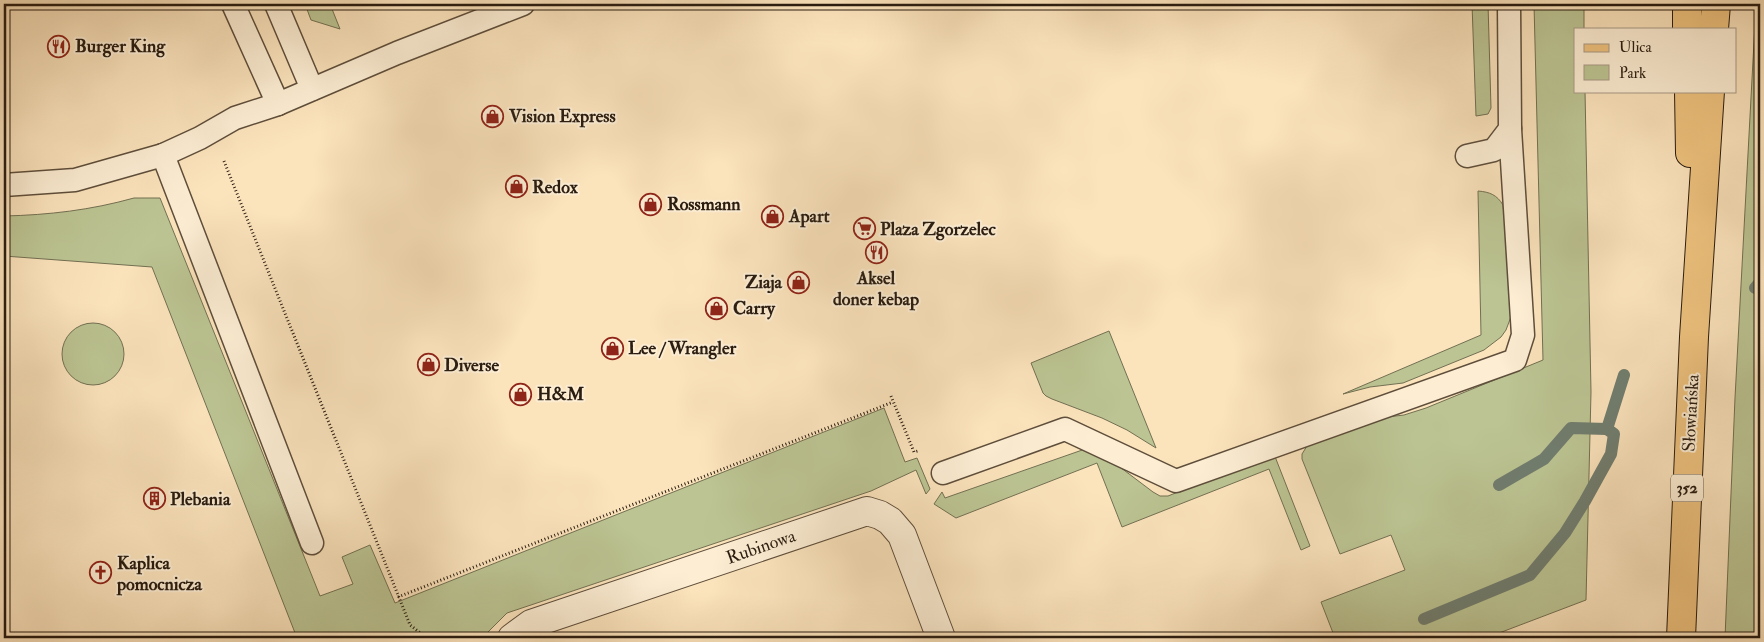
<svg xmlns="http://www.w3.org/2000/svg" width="1764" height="642" viewBox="0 0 1764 642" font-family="'IM FELL Double Pica',serif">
<rect width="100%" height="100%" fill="#fbe3bc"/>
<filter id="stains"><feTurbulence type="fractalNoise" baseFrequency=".004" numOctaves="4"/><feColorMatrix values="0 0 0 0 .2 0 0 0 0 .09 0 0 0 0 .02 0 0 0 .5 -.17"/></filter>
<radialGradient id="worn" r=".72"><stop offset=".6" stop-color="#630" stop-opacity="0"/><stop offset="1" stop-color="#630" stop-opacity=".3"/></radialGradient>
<g fill="#bcc493" stroke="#727052">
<path d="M305,4H330L340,29L311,20Z"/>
<path d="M1472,4H1488L1491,108L1488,114L1476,116Z"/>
<path d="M1534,4H1584V29H1575V91H1585L1591,392L1586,600L1486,638H1335L1321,602L1405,570L1391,535L1340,554L1302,459V454L1307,446L1379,418L1404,415L1426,408L1543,360Z"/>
<path d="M1756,4H1760V638H1725L1735,398Z"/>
<path d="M1478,191C1490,192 1497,195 1503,205L1514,306L1512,314L1506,330L1501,337L1484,350L1403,383L1370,387L1343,394L1481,335Z"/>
<path d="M134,198H160L320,596L353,584L342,557L370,545L395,603L884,408L905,462L917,458L930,489L926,494L916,470L871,491L507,613L488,632L485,638H297L152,267L4,256V216C49,215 91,210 134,198Z"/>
<circle cx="93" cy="354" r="31"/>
<path d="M1109,331L1156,448L1127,430L1102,418L1052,399L1046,396L1043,393L1031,363Z"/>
<path d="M1088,448L1096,449L1153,492L1160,496H1168L1274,454L1310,546L1301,550L1269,469L1122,527L1097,463L956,518L934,504L942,492L945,498Z"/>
</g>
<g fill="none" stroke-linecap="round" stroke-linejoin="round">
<g stroke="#707d6f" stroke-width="12">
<path d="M1755,288L1760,282"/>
<path d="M1499,485L1544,459L1571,428L1607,429"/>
<path d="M1424,619L1530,575L1565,533L1585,501L1611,454L1614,434L1607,429L1624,375"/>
</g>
<defs>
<g id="lane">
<path d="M233,4L278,104"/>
<path d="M276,4L312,89"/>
<path d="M163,155L312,543"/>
<path d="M1467,156L1494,150L1510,129L1509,4"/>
<path d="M4,185L75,180L163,155L200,138L235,118L278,104L397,53L523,4"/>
<path d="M943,473L1065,429L1176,481L1515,360L1523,335L1510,129"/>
</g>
<path id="street" d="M512,638L531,624L867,511L880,515L890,521L902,535L941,638"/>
<g id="primary">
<path d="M1687,4V29"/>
<path d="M1714,29L1716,4"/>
<path d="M1689,91L1690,153"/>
<path d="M1681,638L1694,337L1710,91"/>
</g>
</defs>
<use href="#lane" stroke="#5e4e3b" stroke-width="25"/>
<use href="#street" stroke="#5e4e3b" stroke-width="30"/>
<use href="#primary" stroke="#291c10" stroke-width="30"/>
<g stroke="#291c10" stroke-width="3" stroke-dasharray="1 2.5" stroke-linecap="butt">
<path d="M224,161L410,625L427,638"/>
<path d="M891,396L914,452L918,451"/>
<path d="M398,597L893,402"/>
</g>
<use href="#lane" stroke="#fcedd3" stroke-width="22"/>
<use href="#street" stroke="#fcedd3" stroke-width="28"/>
<use href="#primary" stroke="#eec27e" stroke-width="28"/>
</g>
<defs>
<symbol id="restaurant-ring" viewBox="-11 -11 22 22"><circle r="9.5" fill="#fcedd3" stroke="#8f2418" stroke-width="1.5"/><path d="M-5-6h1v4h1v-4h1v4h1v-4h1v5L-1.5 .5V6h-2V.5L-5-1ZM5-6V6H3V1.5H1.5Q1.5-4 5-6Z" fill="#8f2418"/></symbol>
<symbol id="shop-ring" viewBox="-11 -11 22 22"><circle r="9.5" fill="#fcedd3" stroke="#8f2418" stroke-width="1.5"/><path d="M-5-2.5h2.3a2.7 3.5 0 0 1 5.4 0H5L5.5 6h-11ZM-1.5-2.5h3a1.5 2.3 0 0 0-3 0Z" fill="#8f2418"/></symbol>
<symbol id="supermarket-ring" viewBox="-11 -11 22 22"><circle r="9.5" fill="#fcedd3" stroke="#8f2418" stroke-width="1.5"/><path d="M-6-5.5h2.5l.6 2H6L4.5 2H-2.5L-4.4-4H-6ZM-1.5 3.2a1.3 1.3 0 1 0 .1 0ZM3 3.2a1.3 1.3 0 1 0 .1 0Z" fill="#8f2418"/></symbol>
<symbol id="building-ring" viewBox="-11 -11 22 22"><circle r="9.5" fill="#fcedd3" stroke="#8f2418" stroke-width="1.5"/><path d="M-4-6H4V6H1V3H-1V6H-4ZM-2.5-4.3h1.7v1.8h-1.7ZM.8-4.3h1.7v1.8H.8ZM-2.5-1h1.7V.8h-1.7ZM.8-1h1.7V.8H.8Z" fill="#8f2418"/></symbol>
<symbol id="church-ring" viewBox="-11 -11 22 22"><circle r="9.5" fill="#fcedd3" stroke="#8f2418" stroke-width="1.5"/><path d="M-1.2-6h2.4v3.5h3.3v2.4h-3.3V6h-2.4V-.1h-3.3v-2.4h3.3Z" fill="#8f2418"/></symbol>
</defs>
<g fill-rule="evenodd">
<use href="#restaurant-ring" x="46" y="34" width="25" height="25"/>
<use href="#shop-ring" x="480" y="104" width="25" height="25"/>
<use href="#shop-ring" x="504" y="174" width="25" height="25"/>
<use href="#shop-ring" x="638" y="192" width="25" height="25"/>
<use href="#shop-ring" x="760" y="204" width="25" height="25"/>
<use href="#supermarket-ring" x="852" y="216" width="25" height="25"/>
<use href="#restaurant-ring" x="864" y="240" width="25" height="25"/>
<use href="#shop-ring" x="786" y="270" width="25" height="25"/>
<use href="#shop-ring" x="704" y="296" width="25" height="25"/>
<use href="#shop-ring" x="600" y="336" width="25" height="25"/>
<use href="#shop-ring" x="416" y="352" width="25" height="25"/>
<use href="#shop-ring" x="508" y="382" width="25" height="25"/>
<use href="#building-ring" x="142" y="486" width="25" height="25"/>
<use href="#church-ring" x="88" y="560" width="25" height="25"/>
</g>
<g text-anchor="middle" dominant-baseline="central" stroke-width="4" stroke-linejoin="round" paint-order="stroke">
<rect fill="#fcedd3" stroke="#685b4a" stroke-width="1" x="1671" y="474.5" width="32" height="27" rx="4"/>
<g font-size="16" font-weight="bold" fill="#291c10">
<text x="1687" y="488">352</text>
</g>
<g font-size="18" font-weight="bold" fill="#291c10" stroke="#fcedd3" text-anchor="start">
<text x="75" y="46">Burger King</text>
<text x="509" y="116">Vision Express</text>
<text x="532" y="187">Redox</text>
<text x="667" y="204">Rossmann</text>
<text x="789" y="216">Apart</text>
<text x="880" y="229">Plaza Zgorzelec</text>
<text x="876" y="278" text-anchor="middle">Aksel<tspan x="876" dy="21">doner kebap</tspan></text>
<text x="782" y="282" text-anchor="end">Ziaja</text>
<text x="733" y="308">Carry</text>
<text x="628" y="348">Lee / Wrangler</text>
<text x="444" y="365">Diverse</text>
<text x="537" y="394">H&amp;M</text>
<text x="170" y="499">Plebania</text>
<text x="117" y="563">Kaplica<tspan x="117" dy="21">pomocnicza</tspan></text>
</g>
<g font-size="18" fill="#291c10" stroke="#fcedd3">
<text transform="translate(1691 413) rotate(-87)">Słowiańska</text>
<text transform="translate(761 547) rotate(-19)">Rubinowa</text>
</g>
</g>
<rect width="1764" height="642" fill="none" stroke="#fbe3bc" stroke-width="20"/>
<rect x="5" y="5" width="1754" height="632" fill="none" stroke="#291c10" stroke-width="2.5"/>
<rect x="10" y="10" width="1744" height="622" fill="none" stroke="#291c10"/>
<rect x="1574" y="28" width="162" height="65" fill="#fcedd3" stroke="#a89985"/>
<rect x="1584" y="44" width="25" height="8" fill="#eec27e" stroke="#a89985"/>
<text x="1619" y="52" font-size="15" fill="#291c10">Ulica</text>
<rect x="1584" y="65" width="25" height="15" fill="#bcc493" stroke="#a89985"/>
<text x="1619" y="78" font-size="15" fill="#291c10">Park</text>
<rect width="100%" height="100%" filter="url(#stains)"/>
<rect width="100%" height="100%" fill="url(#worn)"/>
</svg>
